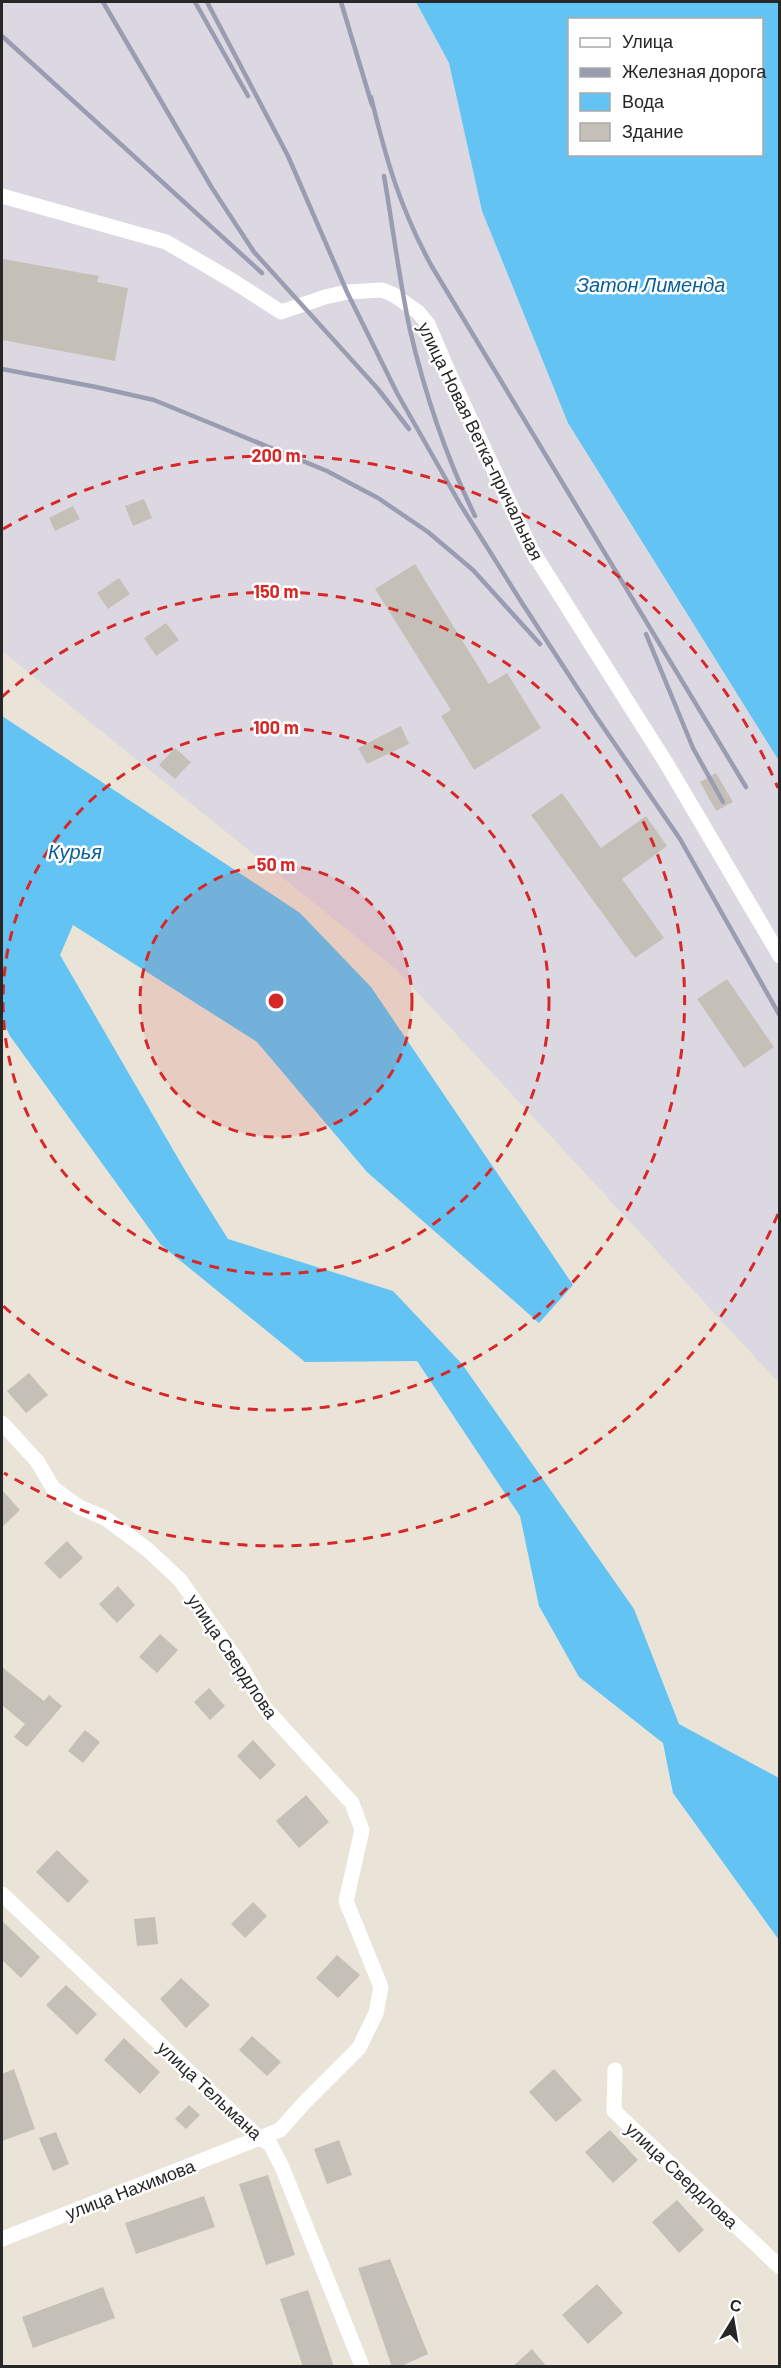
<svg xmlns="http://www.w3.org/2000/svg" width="781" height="2368" viewBox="0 0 781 2368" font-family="Barlow,sans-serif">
<rect width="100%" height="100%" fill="#eae3d7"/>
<path fill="#dcd8e2" d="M2,2H416L449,63L482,211L568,423L779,761V1383L396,969L2,651Z"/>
<g fill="#63c4f3" fill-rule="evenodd">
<path d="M416,2H779V761L568,423L482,211L449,63ZM570,20H762V154H570Z"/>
<path d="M2,716L300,913L371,987L573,1285L539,1323L367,1172L257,1042L73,925L60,955L186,1172L228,1239L393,1291L462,1364L634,1609L679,1724L779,1778V1940L673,1793L663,1743L579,1677L539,1606L520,1516L417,1361L305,1362L161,1245L10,1036L2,1020Z"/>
</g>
<g fill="#c5c0b7">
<path d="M3,259L99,276L97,282L128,288L115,361L2,340Z"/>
<path d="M144,499L152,518L133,526L125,506Z"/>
<path d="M73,506L80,519L55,531L49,518Z"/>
<path d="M415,564L489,684L507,673L541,728L474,770L441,716L451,710L375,589Z"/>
<path d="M119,578L130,594L108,609L97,593Z"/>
<path d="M166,623L179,640L156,656L144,638Z"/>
<path d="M401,726L409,744L367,764L358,748Z"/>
<path d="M175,748L191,762L175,779L159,765Z"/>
<path d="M716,773L733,802L716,811L700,782Z"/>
<path d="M562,793L601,848L646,816L667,846L622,879L664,938L635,958L531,815Z"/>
<path d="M727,979L774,1047L744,1068L697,999Z"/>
<path d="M29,1373L48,1395L26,1413L7,1391Z"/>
<path d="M2,1490L20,1510L2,1527Z"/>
<path d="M67,1541L83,1558L60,1579L44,1563Z"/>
<path d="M118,1586L135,1605L117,1623L99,1604Z"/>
<path d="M160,1634L178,1650L157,1673L139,1657Z"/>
<path d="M2,1667L44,1701L49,1695L62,1706L27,1747L14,1737L25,1724L2,1705Z"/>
<path d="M209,1688L225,1706L210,1720L194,1702Z"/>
<path d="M85,1730L100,1742L83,1763L68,1751Z"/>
<path d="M253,1740L276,1765L260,1780L237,1756Z"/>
<path d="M306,1795L329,1822L299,1848L276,1821Z"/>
<path d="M57,1850L89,1881L68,1903L36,1872Z"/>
<path d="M253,1902L267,1916L245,1938L231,1924Z"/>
<path d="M155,1917L158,1944L137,1946L134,1919Z"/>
<path d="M2,1921L40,1957L21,1978L2,1960Z"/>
<path d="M337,1955L360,1975L338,1998L316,1978Z"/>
<path d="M181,1978L210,2005L186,2028L160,1999Z"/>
<path d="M66,1985L97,2014L77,2035L46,2005Z"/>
<path d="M252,2036L281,2062L267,2076L239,2050Z"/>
<path d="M124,2038L160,2072L140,2094L104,2060Z"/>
<path d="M14,2069L35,2129L2,2141V2074Z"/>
<path d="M554,2069L582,2100L556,2122L529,2092Z"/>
<path d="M189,2105L200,2115L186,2129L175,2119Z"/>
<path d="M610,2130L638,2160L613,2183L585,2152Z"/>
<path d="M56,2132L69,2164L53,2171L39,2138Z"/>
<path d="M339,2140L352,2175L327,2184L314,2149Z"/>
<path d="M268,2175L295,2255L266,2265L239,2184Z"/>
<path d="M204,2196L215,2227L136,2254L125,2223Z"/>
<path d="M677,2200L704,2230L679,2253L652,2222Z"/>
<path d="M390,2259L428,2354L399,2367H392L358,2268Z"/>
<path d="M597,2284L623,2313L588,2344L562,2315Z"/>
<path d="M103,2287L115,2318L33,2348L22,2317Z"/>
<path d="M308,2290L334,2367H303L280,2299Z"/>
<path d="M532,2349L547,2367H512Z"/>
</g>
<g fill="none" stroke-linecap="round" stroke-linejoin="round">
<g stroke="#fff" stroke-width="15">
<path d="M2,196L166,242L233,281L281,312L325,297L347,292L382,290L394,295L418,312L428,324L448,371L531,549L668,766L780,956"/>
<path d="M2,1423L37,1461L53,1488L79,1507L105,1518L148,1550L180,1580L239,1663L264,1707L352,1803L362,1830L346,1901L381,1987L376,2013L359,2048L304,2103L280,2130L2,2239"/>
<path d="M2,1894L258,2137L270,2144L282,2167L362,2366"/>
<path d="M615,2070L614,2111L780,2267"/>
</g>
<g stroke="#9a9cb2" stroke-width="4.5">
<path d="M103,2L212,188L254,252L378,389L409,429"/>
<path d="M195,2L248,96"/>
<path d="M207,2L288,156L347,292L397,393L460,504L522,603L595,715L680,839L780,1016"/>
<path d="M341,2L372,105"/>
<path d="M2,36L262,273"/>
<path d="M371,97C386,159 400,208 431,265L746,787"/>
<path d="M384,176C393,227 399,279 410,330C425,394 446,457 475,516"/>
<path d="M2,369L96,387L154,400L327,471L378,498L428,532L473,570L540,644"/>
<path d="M646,634L693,748L723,802"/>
</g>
</g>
<circle cx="276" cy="1001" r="136" fill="#d62828" fill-opacity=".12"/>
<g fill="none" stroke="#d62828" stroke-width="3" stroke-dasharray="10 8">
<circle cx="276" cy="1001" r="136"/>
<circle cx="276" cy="1001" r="273"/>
<path d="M2 697A409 409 0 1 1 2 1305"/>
<path d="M778 1214A545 545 0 0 1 4 1473M3 529A545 545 0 0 1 778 788"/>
</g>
<g text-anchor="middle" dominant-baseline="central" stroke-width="5" stroke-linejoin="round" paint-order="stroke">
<g font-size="18" fill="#272727" stroke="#fff">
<text transform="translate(481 441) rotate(64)">улица Новая Ветка-причальная</text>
<text transform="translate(233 1656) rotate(56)">улица Свердлова</text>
<text transform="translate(210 2090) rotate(43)">улица Тельмана</text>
<text transform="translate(682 2175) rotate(43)">улица Свердлова</text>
<text transform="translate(130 2189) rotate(-21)">улица Нахимова</text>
</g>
<g font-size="20" font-style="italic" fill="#075f9a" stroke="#fff">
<text x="651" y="284">Затон Лименда</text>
<text x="75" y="851">Курья</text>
</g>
</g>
<circle cx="276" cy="1001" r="9" fill="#d62828" stroke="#fff" stroke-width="3"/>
<g font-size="18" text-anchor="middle" font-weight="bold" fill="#d62828" stroke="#fff" stroke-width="5" stroke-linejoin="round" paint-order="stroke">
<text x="276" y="462">200 m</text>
<text x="276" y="598">150 m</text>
<text x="276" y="734">100 m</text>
<text x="276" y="871">50 m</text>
</g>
<rect width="781" height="2368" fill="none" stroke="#272727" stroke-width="6"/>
<rect x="568" y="18" width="195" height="138" fill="#ffffff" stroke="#a9a9a9" stroke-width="1.5"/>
<rect x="580" y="38" width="30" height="9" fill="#ffffff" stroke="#a9a9a9" stroke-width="1.5"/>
<text x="622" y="48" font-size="18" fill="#272727">Улица</text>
<rect x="580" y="68" width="30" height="9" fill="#9a9cb2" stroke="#a9a9a9" stroke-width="1.5"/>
<text x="622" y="78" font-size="18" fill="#272727">Железная дорога</text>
<rect x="580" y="93" width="30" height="18" fill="#63c4f3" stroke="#a9a9a9" stroke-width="1.5"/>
<text x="622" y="108" font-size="18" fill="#272727">Вода</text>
<rect x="580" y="123" width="30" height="18" fill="#c5c0b7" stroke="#a9a9a9" stroke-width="1.5"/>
<text x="622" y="138" font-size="18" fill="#272727">Здание</text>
<g transform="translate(733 2320) rotate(11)" stroke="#ffffff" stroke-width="4.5" paint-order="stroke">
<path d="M0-4.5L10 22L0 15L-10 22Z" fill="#272727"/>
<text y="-9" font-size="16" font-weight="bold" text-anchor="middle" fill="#272727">С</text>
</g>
</svg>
